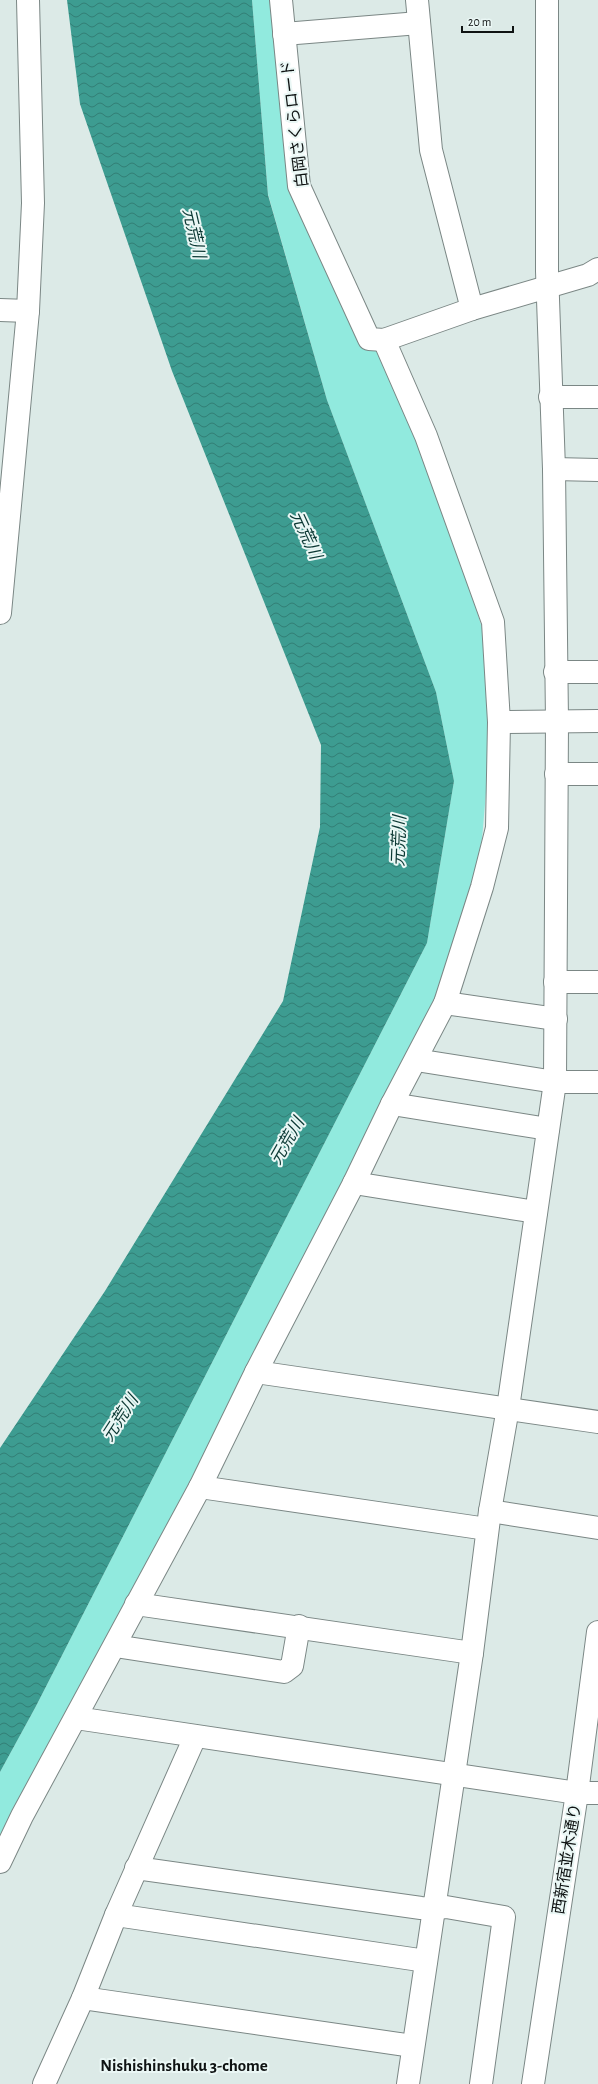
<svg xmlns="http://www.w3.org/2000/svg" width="598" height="2084" viewBox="0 0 598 2084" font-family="'Alegreya Sans','Noto Sans JP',sans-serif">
<defs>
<pattern id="water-waves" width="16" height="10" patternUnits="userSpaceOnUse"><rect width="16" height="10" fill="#3d9c91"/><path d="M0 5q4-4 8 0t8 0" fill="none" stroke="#327e75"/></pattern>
</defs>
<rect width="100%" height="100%" fill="#dceae7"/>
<path fill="#91eade" d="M252,0H274L290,186L366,349L381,351L448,517L486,641L492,722L482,839L455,960L47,1762L0,1862V1772L35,1708L427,943L454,781L436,692L327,400L268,194Z"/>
<path fill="url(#water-waves)" d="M67,0H252L268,195L327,400L436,692L454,781L427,943L35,1708L0,1772V1448L105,1291L283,1001L320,827L321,745L172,371L80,104Z"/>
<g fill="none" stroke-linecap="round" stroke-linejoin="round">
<defs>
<g id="minor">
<path d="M281,0L299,186L369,339L384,340L472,309L588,275L598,269"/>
<path d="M417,0L431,150L472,309"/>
<path d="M284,34L419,23"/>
<path d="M0,310L28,311"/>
<path d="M550,397H598"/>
<path d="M554,469L598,470"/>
<path d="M0,613L28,311L33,203L28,0"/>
<path d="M555,672H598"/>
<path d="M499,722L598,721"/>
<path d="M556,774H598"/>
<path d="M555,982H598"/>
<path d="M445,1003L556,1019"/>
<path d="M416,1060L555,1082H598"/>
<path d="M392,1104L548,1129"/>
<path d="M354,1183L536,1212"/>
<path d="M256,1372L598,1422"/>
<path d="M200,1487L487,1529"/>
<path d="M490,1511L598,1528"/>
<path d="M136,1604L472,1653"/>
<path d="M115,1646L284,1672L292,1666L299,1626"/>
<path d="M76,1718L577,1793H598"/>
<path d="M0,1862L22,1816L200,1487L256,1372L354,1183L392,1104L445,1003L482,887L497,828L499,722L493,622L426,436L384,340"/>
<path d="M136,1868L421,1908L434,1909L446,1907L504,1917L481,2084"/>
<path d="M116,1915L426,1961"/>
<path d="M83,1998L413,2046"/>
<path d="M44,2084L83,1998L116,1915L195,1737"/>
<path d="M408,2084L472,1653L490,1511L508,1408L555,1082L557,721L554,469L547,271V0"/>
<path d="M533,2084L577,1793L598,1632"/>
</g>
</defs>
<use href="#minor" stroke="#7b8785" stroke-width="24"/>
<use href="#minor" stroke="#fff" stroke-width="22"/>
</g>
<g text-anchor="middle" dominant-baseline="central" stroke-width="4" stroke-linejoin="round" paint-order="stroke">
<g font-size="16" fill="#0f1313" stroke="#eaf7f5">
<text transform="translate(295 124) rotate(-97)">白岡さくらロード</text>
<text transform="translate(567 1859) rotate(-81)">西新宿並木通り</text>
</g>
<g font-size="17" font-style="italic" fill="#0b3833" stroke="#eaf7f5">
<text transform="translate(194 233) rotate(77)">元荒川</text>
<text transform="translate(306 535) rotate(65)">元荒川</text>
<text transform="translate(399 841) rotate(-88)">元荒川</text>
<text transform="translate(287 1141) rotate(-60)">元荒川</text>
<text transform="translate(120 1418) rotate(-57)">元荒川</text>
</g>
<g font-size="17" font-weight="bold" fill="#0f1313" stroke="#eaf7f5">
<text x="184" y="2065">Nishishinshuku 3-chome</text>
</g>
</g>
<path d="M462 26v6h51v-6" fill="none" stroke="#0f1313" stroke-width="2"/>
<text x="468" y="26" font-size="12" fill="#0f1313" stroke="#eaf7f5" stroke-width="3" paint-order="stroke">20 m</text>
</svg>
